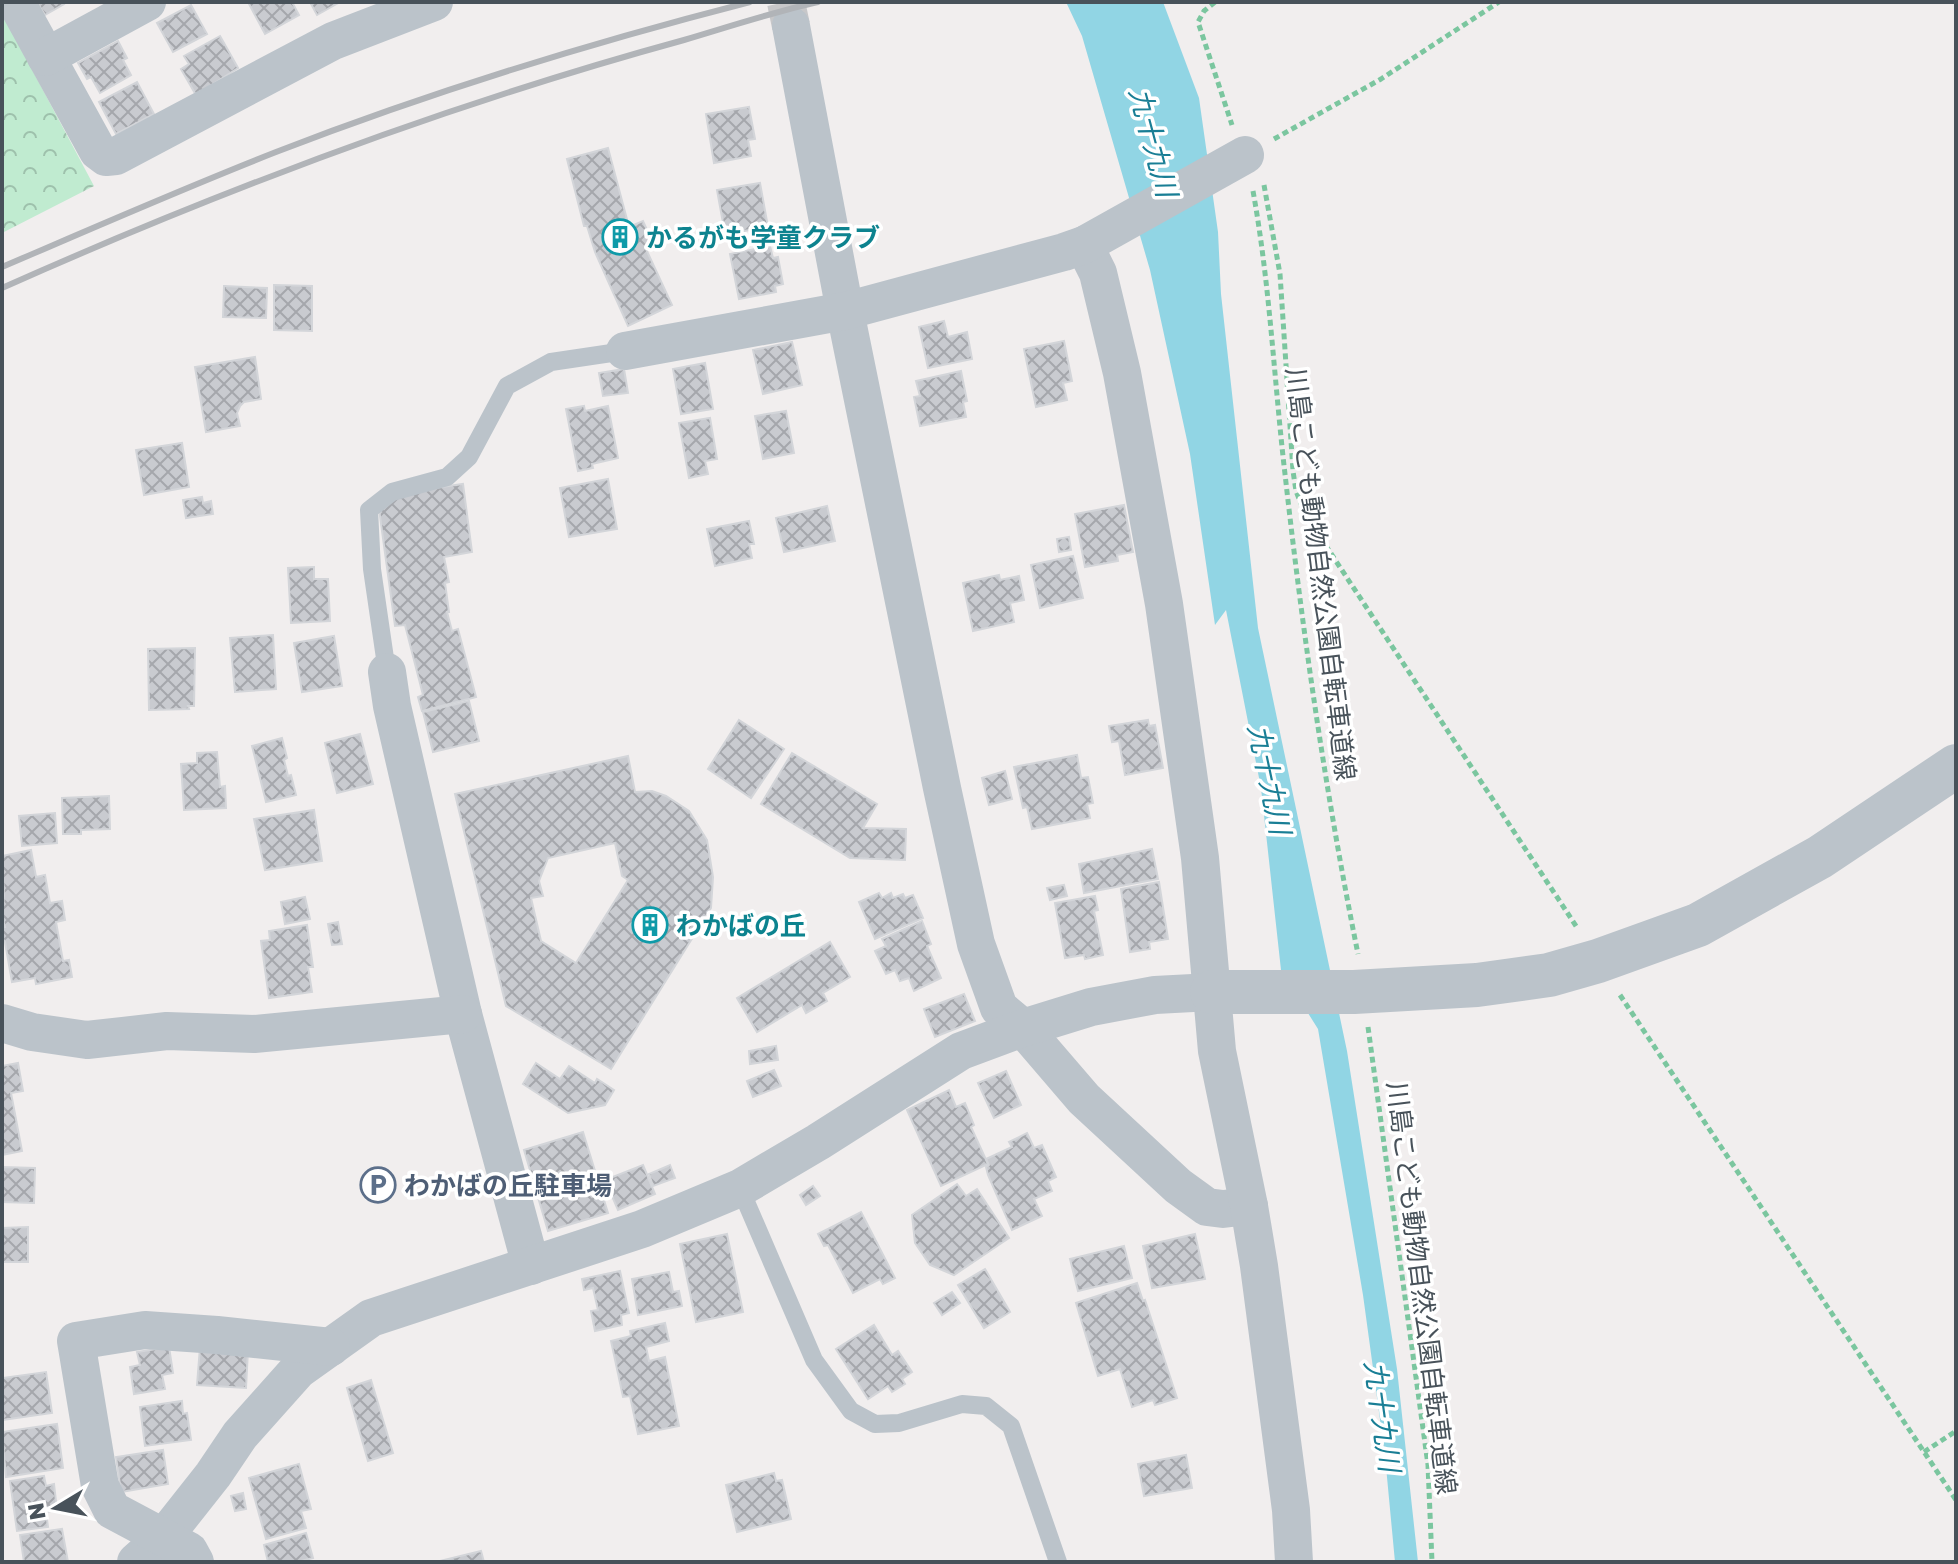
<svg xmlns="http://www.w3.org/2000/svg" width="1958" height="1564" viewBox="0 0 1958 1564" font-family="'Golos Text','Noto Sans JP',sans-serif">
<defs>
<pattern id="park-crowns" width="20" height="18" patternUnits="userSpaceOnUse" patternTransform="scale(2)"><rect width="20" height="18" fill="#c0ebd0"/><path d="M2 6a3 3 0 1 1 6 0M12 15a3 3 0 1 1 6 0" fill="none" stroke="#9ec1ac"/></pattern>
<pattern id="building-cross-hatch" width="8" height="8" patternUnits="userSpaceOnUse" patternTransform="scale(2)"><rect width="8" height="8" fill="#c9cbd0"/><path d="M0 0l8 8M0 8l8-8" fill="none" stroke="#a5a7ac"/></pattern>
</defs>
<rect width="100%" height="100%" fill="#f1eeee"/>
<path fill="url(#park-crowns)" d="M2,13L94,186L2,233Z"/>
<path fill="#91d5e4" d="M1066,2H1163L1199,98L1218,232L1221,294L1258,628L1347,1051L1397,1369L1418,1562H1395L1385,1456L1363,1295L1318,1029L1281,970L1261,788L1226,610L1215,625L1190,454L1150,270L1082,36Z"/>
<g fill="url(#building-cross-hatch)" stroke="#d3d5d9" stroke-width="2" fill-rule="evenodd">
<path d="M37,2H63L64,4L45,15Z"/>
<path d="M248,2H292L299,15L265,34Z"/>
<path d="M310,2H340L317,15Z"/>
<path d="M191,5L207,34L173,52L157,23Z"/>
<path d="M220,36L238,68L196,95L181,69L189,64L184,56Z"/>
<path d="M118,41L127,58L123,60L131,75L100,93L91,77L87,79L78,63Z"/>
<path d="M137,82L154,114L116,134L99,102Z"/>
<path d="M749,107L755,139L748,140L751,156L714,163L706,114Z"/>
<path d="M608,148L629,227L643,221L654,245L646,249L672,305L628,326L595,252L587,226H584L567,159Z"/>
<path d="M760,183L768,227L725,234L717,190Z"/>
<path d="M770,246L773,258L778,257L783,284L775,286L776,292L739,299L730,254Z"/>
<path d="M274,285L312,286V331L274,330Z"/>
<path d="M224,286L267,288L266,318L223,317Z"/>
<path d="M944,321L948,337L967,332L972,359L928,368L919,327Z"/>
<path d="M1064,341L1072,381L1063,383L1067,400L1036,407L1024,349Z"/>
<path d="M792,342L802,385L763,394L753,350Z"/>
<path d="M255,357L261,399L244,402L240,406L237,413L240,426L206,432L195,367Z"/>
<path d="M705,363L713,409L681,414L673,369Z"/>
<path d="M624,369L628,393L603,396L599,373Z"/>
<path d="M961,371L967,401L963,402L966,417L920,426L914,397L920,396L916,381Z"/>
<path d="M584,406L585,411L608,406L618,458L592,464L593,468L578,471L566,409Z"/>
<path d="M786,411L794,453L763,459L755,416Z"/>
<path d="M710,418L717,459L705,461L708,474L689,478L679,423Z"/>
<path d="M182,443L189,487L144,495L136,450Z"/>
<path d="M608,479L617,529L569,537L560,488Z"/>
<path d="M463,484L472,552L444,557L449,582L445,583L449,612H447L452,631L458,629L476,697L422,711L418,697L423,695L405,625L395,626L379,509L407,492Z"/>
<path d="M202,497L203,503L211,501L213,514L186,518L183,500Z"/>
<path d="M1124,505L1133,552L1117,555L1118,561L1085,567L1075,514Z"/>
<path d="M827,506L835,541L784,552L776,518Z"/>
<path d="M749,521L754,544H749L752,558L715,566L707,529Z"/>
<path d="M1069,537L1071,550L1059,552L1057,539Z"/>
<path d="M1073,556L1083,598L1040,608L1031,565Z"/>
<path d="M314,567V579H328L330,621L291,623L288,568Z"/>
<path d="M999,575L1000,580L1019,576L1024,600L1010,603L1014,622L973,631L963,583Z"/>
<path d="M273,635L276,689L235,692L230,638Z"/>
<path d="M334,636L342,686L302,692L294,643Z"/>
<path d="M195,648L194,706H188L189,709L149,710L148,649Z"/>
<path d="M469,701L479,741L433,752L423,712Z"/>
<path d="M739,720L784,749L751,798L708,769Z"/>
<path d="M1148,720L1149,726L1155,725L1163,768L1125,775L1119,741L1112,742L1109,726Z"/>
<path d="M360,734L373,784L337,793L325,743Z"/>
<path d="M282,738L287,758L284,760L288,776L291,775L296,795L266,802L252,746Z"/>
<path d="M217,752L220,787L225,786L226,808L184,810L181,764L197,763V753Z"/>
<path d="M792,753L877,804L863,828L906,829L905,860L850,858L761,804Z"/>
<path d="M1077,755L1081,778L1088,777L1093,803L1087,804L1090,818L1032,829L1027,807L1023,808L1014,767Z"/>
<path d="M628,756L635,792L652,791L666,796L689,811L707,840L713,877L711,908L611,1069L506,1006L455,794ZM615,843L622,876L628,880L576,963L541,941L531,898L543,896L539,881L548,858Z"/>
<path d="M1005,771L1012,799L989,805L982,778Z"/>
<path d="M109,796L110,829L81,830V834H63L62,798Z"/>
<path d="M314,810L322,861L265,870L254,819Z"/>
<path d="M55,813L57,843L22,846L19,816Z"/>
<path d="M1152,849L1158,879L1084,893L1079,864Z"/>
<path d="M31,850L36,877L45,875L50,903L62,901L65,920L56,922L63,961L69,960L72,977L36,984L35,978L12,982L5,942L2,938V927H5L2,916L4,896L2,856Z"/>
<path d="M1159,882L1168,939L1149,942L1150,949L1130,952L1121,889Z"/>
<path d="M1064,885L1067,896L1050,900L1047,888Z"/>
<path d="M879,893L882,898L891,893L893,898L903,894L905,898L913,895L923,918L875,939L859,902Z"/>
<path d="M1095,896L1098,910L1094,911L1103,955L1085,959L1084,955L1065,958L1055,903Z"/>
<path d="M305,897L310,919L285,924L281,902Z"/>
<path d="M922,921L931,944L927,946L941,978L914,991L909,978L900,981L895,970L886,974L875,951L886,946L882,939Z"/>
<path d="M338,922L342,944L332,945L328,924Z"/>
<path d="M307,925L313,967H308L312,992L269,998L261,941L270,940L269,931Z"/>
<path d="M830,942L850,977L823,993L827,1001L806,1013L802,1005L757,1032L737,998Z"/>
<path d="M964,994L975,1021L935,1037L924,1009Z"/>
<path d="M776,1046L778,1060L750,1064L749,1051Z"/>
<path d="M18,1063L23,1091L11,1093L22,1151L2,1155V1066Z"/>
<path d="M536,1063L560,1079L569,1066L595,1083L597,1079L614,1090L605,1105L568,1113L523,1084Z"/>
<path d="M774,1070L781,1086L753,1097L747,1081Z"/>
<path d="M1006,1071L1021,1105L994,1118L978,1083Z"/>
<path d="M949,1090L956,1107L965,1103L974,1125L971,1127L988,1164L941,1186L907,1110Z"/>
<path d="M583,1132L608,1213L548,1231L524,1150Z"/>
<path d="M1027,1133L1034,1148L1042,1145L1056,1177L1048,1181L1052,1191L1034,1199L1042,1216L1012,1230L988,1175L986,1167L989,1165L986,1159L1012,1147L1009,1142Z"/>
<path d="M643,1165L655,1194L618,1210L605,1180Z"/>
<path d="M670,1165L675,1178L653,1186L649,1174Z"/>
<path d="M2,1167L35,1168L34,1203L2,1202Z"/>
<path d="M957,1184L966,1196L977,1189L1009,1238L954,1275L930,1265L915,1243L912,1215Z"/>
<path d="M813,1186L820,1196L806,1205L800,1195Z"/>
<path d="M861,1212L895,1278L883,1284L880,1279L853,1293L828,1245L824,1246L818,1234Z"/>
<path d="M28,1227V1262H2V1228Z"/>
<path d="M727,1234L743,1312L696,1322L680,1244Z"/>
<path d="M1195,1234L1205,1279L1152,1288L1143,1246Z"/>
<path d="M1124,1246L1132,1278L1078,1291L1070,1259Z"/>
<path d="M985,1269L1010,1312L984,1328L958,1285Z"/>
<path d="M620,1271L629,1313L621,1315L622,1325L595,1331L591,1311L598,1310L593,1288L584,1290L582,1279Z"/>
<path d="M669,1272L673,1292L679,1291L682,1306L638,1315L632,1279Z"/>
<path d="M1137,1283L1143,1301L1145,1300L1177,1398L1155,1405L1153,1400L1132,1407L1120,1369L1098,1376L1076,1303Z"/>
<path d="M952,1292L960,1303L942,1315L934,1303Z"/>
<path d="M665,1323L669,1341L646,1347L649,1361L665,1357L679,1426L638,1434L630,1396L623,1397L611,1341L631,1336L630,1331Z"/>
<path d="M874,1325L892,1355L898,1351L912,1372L902,1379L905,1384L892,1392L888,1386L868,1399L836,1349Z"/>
<path d="M169,1347L173,1373L162,1375L165,1389L134,1394L130,1367L140,1365L137,1352Z"/>
<path d="M200,1347L248,1350L246,1388L197,1385Z"/>
<path d="M46,1372L52,1413L2,1420V1378Z"/>
<path d="M371,1380L393,1453L368,1461L347,1388Z"/>
<path d="M182,1401L183,1414L187,1413L191,1440L145,1446L140,1407Z"/>
<path d="M57,1424L63,1468L6,1477L2,1432Z"/>
<path d="M163,1450L168,1484L121,1492L116,1457Z"/>
<path d="M1186,1455L1192,1488L1144,1496L1138,1464Z"/>
<path d="M299,1464L311,1509L301,1511L306,1528L266,1539L249,1478Z"/>
<path d="M774,1473L776,1481L782,1480L791,1519L737,1532L726,1485Z"/>
<path d="M44,1476L46,1486L54,1484L57,1510L46,1512L48,1527L17,1531L10,1481Z"/>
<path d="M243,1493L246,1509L235,1511L231,1496Z"/>
<path d="M62,1529L68,1562H24L20,1535Z"/>
<path d="M306,1533L313,1558L297,1562H268L264,1545Z"/>
<path d="M481,1551L484,1562H436Z"/>
</g>
<g fill="none" stroke-linecap="round" stroke-linejoin="round">
<path stroke="#c7c7c9" stroke-width="38" stroke-dasharray="38 19" stroke-linecap="butt" d="M786,2L791,26"/>
<g stroke="#7bc69f" stroke-width="5" stroke-dasharray="6 4" stroke-linecap="butt">
<path d="M1215,2L1204,11L1198,22L1232,125"/>
<path d="M1274,139L1381,79L1499,2"/>
<path d="M1264,185L1280,274L1293,471L1296,491L1305,514L1578,929"/>
<path d="M1253,191C1270,285 1274,380 1285,474C1303,635 1326,796 1358,954"/>
<path d="M1620,995L1956,1500"/>
<path d="M1368,1027L1428,1465L1432,1562"/>
<path d="M1924,1452L1956,1431"/>
</g>
<g stroke="#bbc3ca" stroke-width="18">
<path d="M387,672L372,569L369,510L392,492L447,477L469,457L507,386L551,362L625,351"/>
<path d="M740,1188L814,1360L851,1411L875,1424L899,1423L962,1404L986,1406L1011,1426L1058,1562"/>
</g>
<g stroke="#bbc3ca" stroke-width="38">
<path d="M16,2L98,151L106,157L116,156L333,41L434,2"/>
<path d="M791,26L845,311L942,788L976,944L999,1008L1023,1028L1084,1099L1178,1186L1207,1207L1223,1209L1249,1206"/>
<path d="M46,57L147,2"/>
<path d="M1084,245L1098,273L1122,373L1164,604L1200,858L1217,1051L1249,1206L1259,1266L1291,1510L1294,1562"/>
<path d="M625,351L845,311L1064,252L1084,245L1245,155"/>
<path d="M387,672L392,706L463,1014L531,1266"/>
<path d="M2,1023L32,1032L87,1040L167,1031L254,1034L463,1014"/>
<path d="M136,1562L164,1537L213,1475L240,1435L298,1370L371,1318L642,1229L740,1188L818,1142L961,1051L1023,1028L1091,1007L1155,995L1212,992"/>
<path d="M195,1562L189,1551L112,1510L100,1486L76,1341L145,1330L217,1335L331,1347"/>
</g>
<path stroke="#bbc3ca" stroke-width="44" d="M1212,992H1354L1477,985L1549,975L1598,961L1698,925L1820,857L1956,766"/>
<g stroke="#b1b4b8" stroke-width="6">
<path d="M2,267C93,228 184,188 276,152C431,92 590,43 750,2"/>
<path d="M2,288C224,189 450,104 684,40C728,27 773,12 818,2"/>
</g>
</g>
<defs>
<symbol id="building-ring" viewBox="-11 -11 22 22"><circle r="9.5" fill="#fff" stroke="#0f9aa8" stroke-width="1.5"/><path d="M-4-6H4V6H1V3H-1V6H-4ZM-2.5-4.3h1.7v1.8h-1.7ZM.8-4.3h1.7v1.8H.8ZM-2.5-1h1.7V.8h-1.7ZM.8-1h1.7V.8H.8Z" fill="#0f9aa8"/></symbol>
<symbol id="parking-ring" viewBox="-11 -11 22 22"><circle r="9.5" fill="#fff" stroke="#5c6f8a" stroke-width="1.5"/><path d="M-3.5-5.5H1a3.5 3.5 0 0 1 0 7H-1V5.5H-3.5ZM-1-3.4V-.6H.8a1.4 1.4 0 0 0 0-2.8Z" fill="#5c6f8a"/></symbol>
</defs>
<g fill-rule="evenodd">
<use href="#building-ring" x="600" y="217" width="40" height="40"/>
<use href="#building-ring" x="630" y="905" width="40" height="40"/>
<use href="#parking-ring" x="358" y="1165" width="40" height="40"/>
</g>
<g text-anchor="middle" dominant-baseline="central" stroke-width="7" stroke-linejoin="round" paint-order="stroke">
<g font-size="26" font-weight="bold" fill="#0d838f" stroke="#fff" text-anchor="start">
<text x="646" y="237">かるがも学童クラブ</text>
<text x="676" y="925">わかばの丘</text>
</g>
<g font-size="26" fill="#48525a" stroke="#fff">
<text transform="translate(1321 574) rotate(83)">川島こども動物自然公園自転車道線</text>
<text transform="translate(1422 1288) rotate(83)">川島こども動物自然公園自転車道線</text>
</g>
<g font-size="26" font-weight="bold" fill="#4e5e75" stroke="#fff" text-anchor="start">
<text x="404" y="1185">わかばの丘駐車場</text>
</g>
<g font-size="28" font-style="italic" fill="#197e95" stroke="#fff">
<text transform="translate(1154 142) rotate(75)">九十九川</text>
<text transform="translate(1270 779) rotate(78)">九十九川</text>
<text transform="translate(1383 1416) rotate(82)">九十九川</text>
</g>
</g>
<rect width="1958" height="1564" fill="none" stroke="#48525a" stroke-width="8"/>
<g transform="translate(56 1508) rotate(260)" stroke="#ffffff" stroke-width="6" paint-order="stroke">
<path d="M0-6L14 30L0 20L-14 30Z" fill="#48525a"/>
<text y="-12" font-size="22" font-weight="bold" text-anchor="middle" fill="#48525a">N</text>
</g>
</svg>
